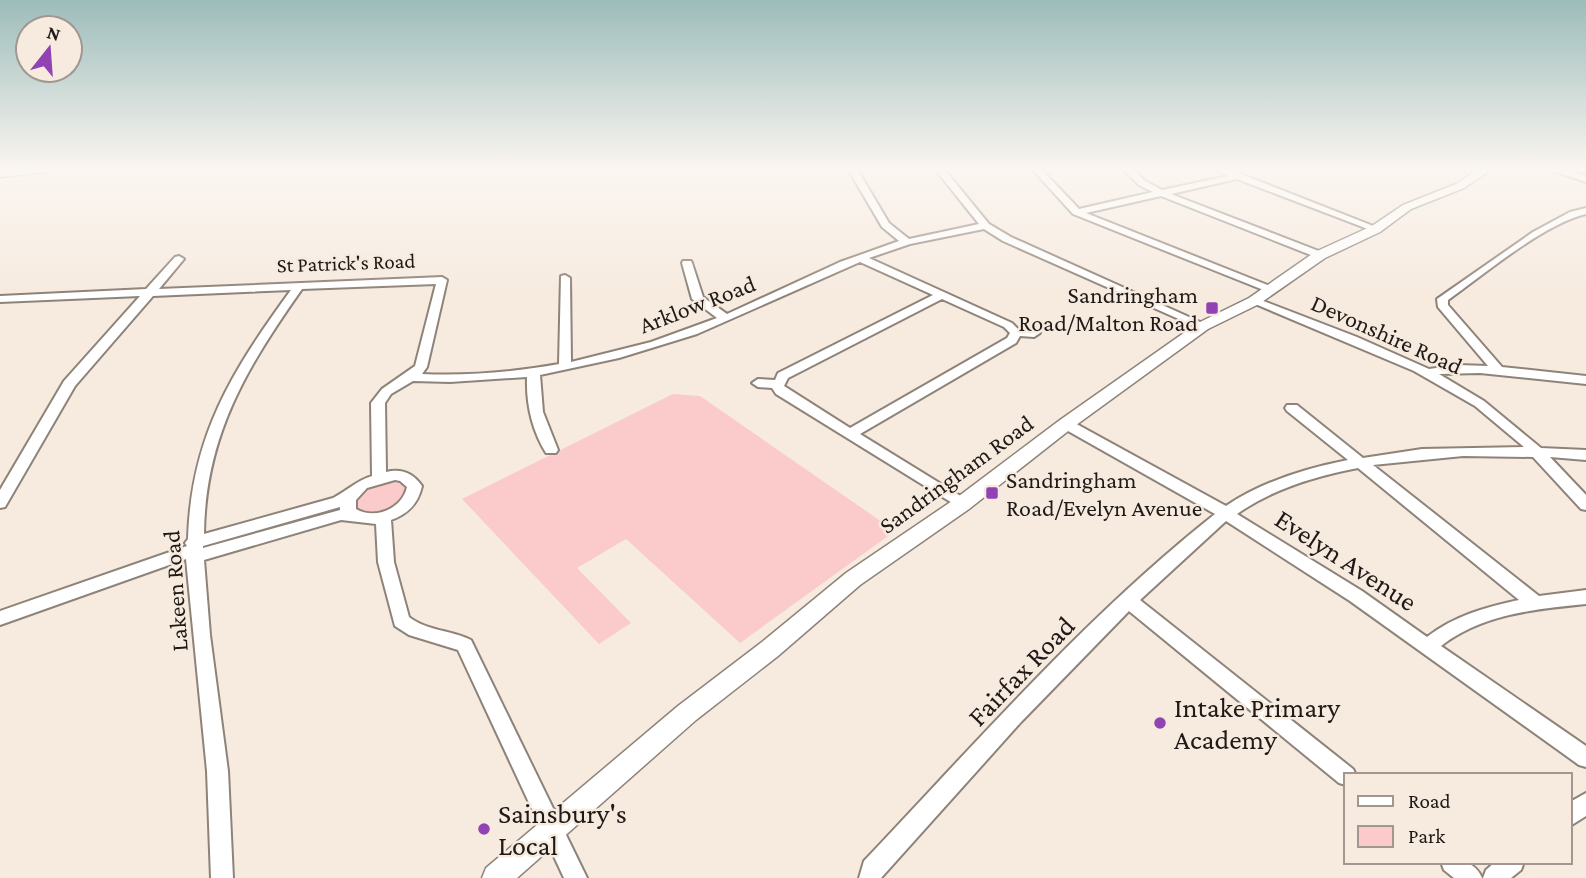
<svg xmlns="http://www.w3.org/2000/svg" width="1586" height="878" viewBox="0 0 1586 878" font-family="'Crimson Pro',serif">
<rect width="100%" height="100%" fill="#f7ebe0"/>
<g fill="#facbca">
<path d="M673,394L700,396L895,531L740,643L626,539L577,568L631,623L599,644L462,499Z"/>
<path d="M389,480L407,486L408,491C398,509 375,522 357,508V496L364,488Z"/>
</g>
<g fill="none" stroke-linecap="round" stroke-linejoin="round">
<defs>
<g id="minor">
<path d="M848,169H857L889,223L909,239L979,224L935,169H944L989,224L1011,237L1209,326L1207,328H1199L1003,241L984,229L910,244L869,258L1012,323L1018,329H1034L1040,333L1034,337L1020,336L1016,343L860,434L967,500L970,504L967,508L962,509L776,394L772,388L758,387L752,383L758,379L775,380L778,373L786,369L933,295L860,262L697,334L619,358L540,375L543,412L558,450L556,453H546C532,430 526,404 527,377L450,382L413,381L391,394L385,403L386,472C402,468 413,473 422,486C418,504 408,514 391,520L394,562L409,617C427,631 451,630 471,640L587,878H564L458,650L409,635L395,626L378,562L376,524L341,520L204,560L210,635L228,771L233,878H211L207,771L186,559L0,625V611L187,546L185,543L188,539C191,436 232,371 291,290L153,296L75,386L5,507L0,508V490L64,381L140,296L0,302V296L146,289L175,257L179,256L184,259L159,289L442,277L447,280L427,367L422,374C468,376 514,372 559,364L561,276L565,275L570,278L571,362L651,342L717,318L692,299L682,263L683,261H691L692,263L703,297L727,314L840,262L899,241L882,227ZM436,284L415,366L382,389L371,403L372,476C356,481 347,491 333,498L204,534C205,436 247,367 302,289ZM942,299L1004,327L1010,333L1007,338L850,428L784,386L788,378L794,375ZM395,480L400,481L407,487C402,509 375,520 356,509V500L367,488ZM340,507V510L203,548V546Z"/>
<path d="M1032,169H1041L1079,209L1153,192L1139,185L1123,169H1133L1145,181L1162,190L1228,176L1215,169H1228L1381,229L1373,231L1237,179L1171,194L1324,253V257H1316L1161,196L1086,213L1275,288L1277,290L1271,293L1073,214Z"/>
<path d="M1548,169H1563L1586,176V182Z"/>
<path d="M1586,208V214C1542,225 1486,273 1448,300V305L1502,367L1586,376V384L1480,373L1439,374L1484,401L1541,448L1586,450V460L1550,457L1586,495V510L1581,509L1533,457L1463,456L1373,465L1539,596L1586,590V604C1536,609 1482,614 1441,646L1586,746V767L1579,765L1350,601L1226,521L1140,600L1353,769L1356,775H1346V785L1339,783L1129,611L1021,722L881,878H859L864,861C976,743 1087,615 1215,514L1061,427L1059,424L1061,421H1071L1226,506C1261,482 1307,468 1348,460L1287,411L1285,408L1287,405H1297L1363,458L1422,449L1524,447L1475,406L1414,371L1248,301L1254,298L1258,299L1357,337L1429,369L1458,365L1488,366L1438,307L1437,299L1533,232L1570,212ZM1358,468L1519,600C1486,607 1454,616 1427,637L1362,591L1237,514C1272,489 1316,476 1358,468Z"/>
<path d="M1586,793V816L1570,826V802Z"/>
<path d="M1441,862C1459,862 1474,859 1482,878H1454L1444,870Z"/>
<path d="M1495,862H1524L1521,870L1511,878H1483L1486,870Z"/>
</g>
<g id="tertiary">
<path d="M53,169L48,172L0,177V171Z"/>
<path d="M1479,169H1492L1464,188L1411,209L1380,232L1325,258L1259,304L1208,329L1072,428L969,509L860,585L778,656L696,720L517,878H482L486,868L678,706L762,642L846,573L955,499L1060,420L1198,323L1249,298L1315,252L1372,226L1403,205L1456,184Z"/>
</g>
</defs>
<use href="#minor" stroke="#8e8379" stroke-width="4"/>
<use href="#tertiary" stroke="#8e8379" stroke-width="3"/>
<use href="#minor" fill="#fff" fill-rule="evenodd"/>
<use href="#tertiary" fill="#fff" fill-rule="evenodd"/>
</g>
<linearGradient id="sky" x2="0" y2="1"><stop stop-color="#9cbcba"/><stop offset="0.58" stop-color="#fbf6f1"/><stop offset="1" stop-color="#fbf6f1" stop-opacity="0"/></linearGradient>
<rect width="1586" height="292" fill="url(#sky)"/>
<g fill="#9243b3" stroke="#f7ebe0" stroke-width="2.5">
<rect x="1205" y="301" width="14" height="14" rx="3.5"/>
<rect x="985" y="486" width="14" height="14" rx="3.5"/>
<circle cx="1160" cy="723" r="7"/>
<circle cx="484" cy="829" r="7"/>
</g>
<g text-anchor="middle" dominant-baseline="central" stroke-width="5" stroke-linejoin="round" paint-order="stroke">
<g font-size="21" fill="#1f1a17" stroke="#f7ebe0">
<text transform="translate(346 263) rotate(-2)">St Patrick's Road</text>
</g>
<g font-size="24" fill="#1f1a17" stroke="#f7ebe0" text-anchor="end">
<text x="1198" y="294">Sandringham<tspan x="1198" dy="28">Road/Malton Road</tspan></text>
<text x="1006" y="479" text-anchor="start">Sandringham<tspan x="1006" dy="28">Road/Evelyn Avenue</tspan></text>
</g>
<g font-size="24" fill="#1f1a17" stroke="#f7ebe0">
<text transform="translate(697 304) rotate(-21)">Arklow Road</text>
<text transform="translate(1387 334) rotate(24)">Devonshire Road</text>
<text transform="translate(956 474) rotate(-36)">Sandringham Road</text>
<text transform="translate(175 591) rotate(-94)">Lakeen Road</text>
</g>
<g font-size="28" fill="#1f1a17" stroke="#f7ebe0">
<text transform="translate(1346 560) rotate(33)">Evelyn Avenue</text>
<text transform="translate(1021 671) rotate(-46)">Fairfax Road</text>
</g>
<g font-size="28" fill="#1f1a17" stroke="#f7ebe0" text-anchor="start">
<text x="1174" y="707">Intake Primary<tspan x="1174" dy="32">Academy</tspan></text>
<text x="498" y="813">Sainsbury's<tspan x="498" dy="32">Local</tspan></text>
</g>
</g>
<rect x="1344" y="773" width="228" height="91" fill="#f7ebe0" stroke="#a19790" stroke-width="2"/>
<rect x="1358" y="796" width="35" height="10" fill="#ffffff" stroke="#a19790" stroke-width="2"/>
<text x="1408" y="808" font-size="21" fill="#1f1a17">Road</text>
<rect x="1358" y="826" width="35" height="21" fill="#facbca" stroke="#a19790" stroke-width="2"/>
<text x="1408" y="843" font-size="21" fill="#1f1a17">Park</text>
<g transform="translate(49 49) rotate(17)"><circle r="33" fill="#f7ebe0" stroke="#a19790" stroke-width="2"/>
<path d="M0-5L12 26L0 18L-12 26Z" fill="#9243b3"/>
<text y="-10" font-size="19" font-weight="bold" text-anchor="middle" fill="#1f1a17">N</text>
</g>
</svg>
